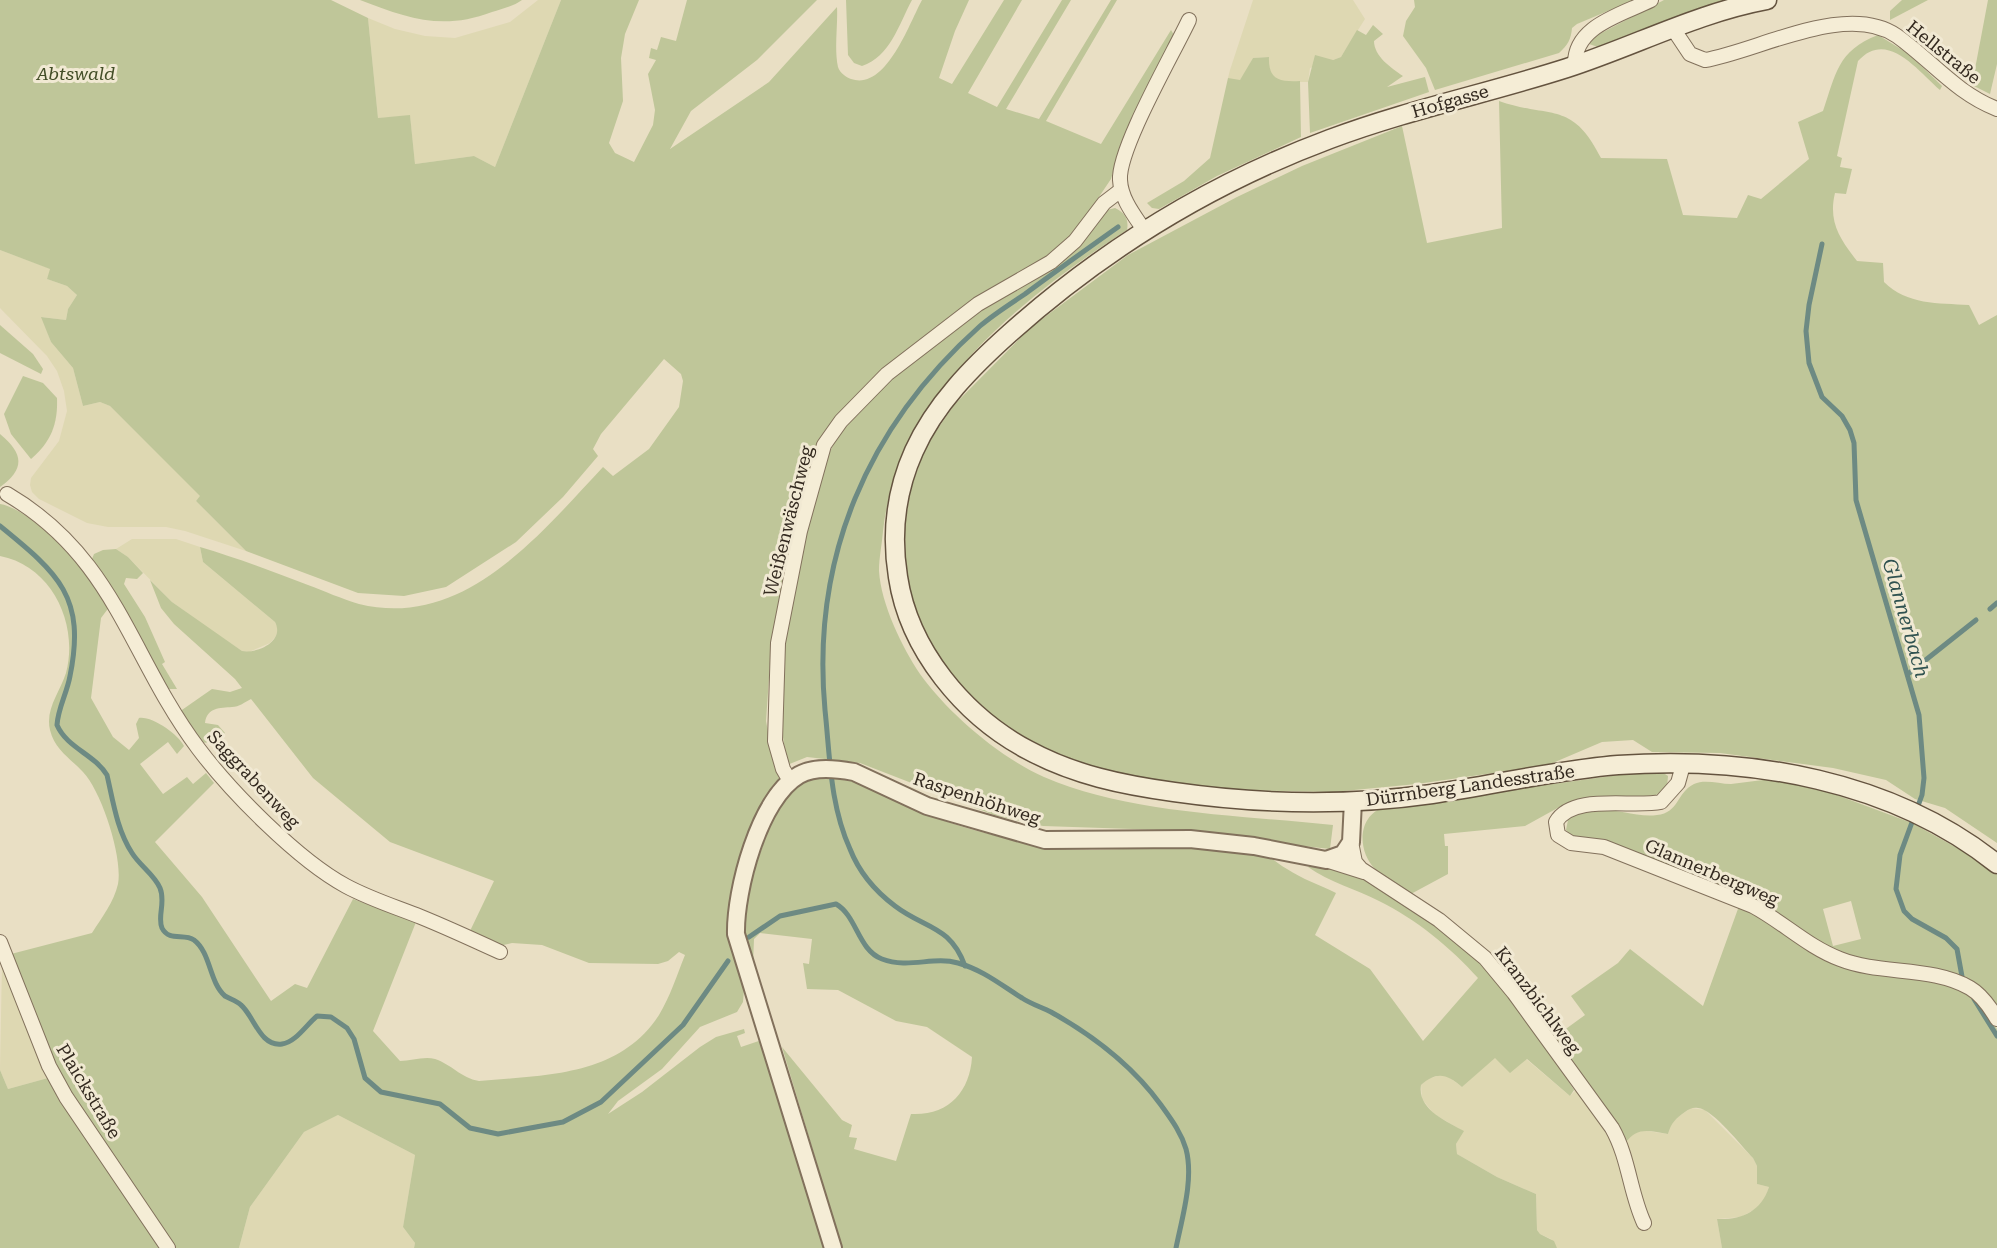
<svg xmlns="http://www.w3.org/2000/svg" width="1997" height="1248" viewBox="0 0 1997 1248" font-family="'Roboto Serif',serif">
<rect width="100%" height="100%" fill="#e9dfc4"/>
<g fill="#ded8b2">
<path d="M538,0H561L495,167L474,156L415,164L410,116L378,118L368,18L395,29L425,36L455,38L510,22Z"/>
<path d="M1253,0H1353L1365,19L1341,57L1310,68L1308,82H1282L1273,78L1269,68V57L1253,58L1244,75L1240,80L1235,81L1228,78L1230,70Z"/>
<path d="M0,250L51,269L47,279L67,286L77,295L68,309L66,320L42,317L51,342L73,368L83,406L100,402L110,406L201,496L196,501L246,551L185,531L166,527H108L87,523L39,499L32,492L30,485L31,478L59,441L67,411L64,391L57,371L47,356L0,308Z"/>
<path d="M132,539H176L200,547L203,562L275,622L278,628L276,636L270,643L249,652L242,651L205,626L172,602L128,557L116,549Z"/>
<path d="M2,963L48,1078L8,1089L0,1070Z"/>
<path d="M1495,1057L1526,1059L1570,1096L1583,1083L1626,1143L1630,1136L1640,1130L1668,1134L1670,1125L1678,1117L1691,1108L1705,1110L1753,1158L1757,1166V1184L1769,1187L1766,1197L1757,1208L1741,1217L1717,1219L1722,1248H1557L1551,1239L1540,1234L1537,1230L1536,1194L1497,1177L1457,1154L1456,1144L1463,1131L1434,1114L1422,1099L1421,1085L1427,1079L1445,1074L1462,1087Z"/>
<path d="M338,1115L415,1155L403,1227L415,1243L414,1248H239L250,1207L304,1132Z"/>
</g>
<g fill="#bfc699" fill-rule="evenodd">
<path d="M0,0H331L368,18L378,118L410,115L415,164L474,156L495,167L561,0H639L625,34L621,58L623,101L609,143L615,153L634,162L653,125L655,110L648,74L656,60L649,58L651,48L657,50L661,37L676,41L687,0H817L757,60L691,111L670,149L769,82L837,7C838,25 834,49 838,67C840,73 846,77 851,79C886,91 909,24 922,0H969L955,31L939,78L952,84L1004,0H1022L968,93L997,107L1062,0H1071L1006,109L1039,119L1111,0H1117L1046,121L1101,144L1171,30L1174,35L1122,142L1111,179L1072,237L1053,255L1011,279L825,434L809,473L772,634L766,721L775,769L781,782L758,821L745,901C757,867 773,792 809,779C849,765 893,802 928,815C956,826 986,833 1015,841C1095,863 1179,835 1260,853C1271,856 1277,864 1287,869C1302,879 1320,885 1336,893L1315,935L1370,969L1423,1041L1478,978C1451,948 1416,919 1379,901C1356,889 1329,882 1308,867C1366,865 1420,911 1463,947C1474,957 1488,966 1497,977C1526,1012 1550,1052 1574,1090L1570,1096L1527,1059L1510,1073L1495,1058L1462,1087C1447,1074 1437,1071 1421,1085C1417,1109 1446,1121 1464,1131L1456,1144L1457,1154L1497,1177L1536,1194L1537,1230L1540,1234L1554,1241L1557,1248H842L782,1047L842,1120L852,1125L849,1137L857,1138L854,1149L896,1161L911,1114C948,1116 970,1092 972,1057L927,1027L896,1021L838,990L807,989L803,963L809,964L812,939L760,933L754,939L753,964L739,970L744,990L743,1002L737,1012L700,1027L662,1069L618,1101L608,1114L642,1092L700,1047L716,1037L744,1029L745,1033L737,1036L741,1047L765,1039L827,1248H414L415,1243L403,1227L415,1155L338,1115L304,1132L250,1207L239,1248H175L90,1125L57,1066L11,954L92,933C102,917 114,902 118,884C123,858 102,792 83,772C70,758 55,750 50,730C45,709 60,692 66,673C79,624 52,566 0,556V504C36,510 90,576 110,606L101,618L91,698L113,737L129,750L139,738L136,724L139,718C152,716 178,734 184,746L177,754L168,742L140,764L163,794L187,777L193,784L206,773L214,783L155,842L202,897L271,1001L295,984L307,988L353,899L416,922L373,1031L400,1061C411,1061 424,1056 435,1059C451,1064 461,1078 479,1081C544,1075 619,1077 659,1015C670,997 677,975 685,955L679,952L668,961L658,964L589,963L542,945L512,943L499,946L470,931L494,881L390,842L313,778L251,699C245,702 239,707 232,707C220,708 207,707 205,723L218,725L225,733L213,742L201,743L179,712L212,689L230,692L242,688L235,679L174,624L161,608L150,580L172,602L242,651C258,654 285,641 275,622L203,562L200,547C237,558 272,571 308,585C324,591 342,599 359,604C464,630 540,534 603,467L613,476L649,449L679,407L683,381L681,374L664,359L601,434L593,449L598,456L563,497L516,542L446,587L404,596L358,593L246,551L196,501L200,496L110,406L100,402L83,406L73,368L51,342L41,317L66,320L68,309L77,295L67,286L47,279L50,269L0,250Z"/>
<path d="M360,0H522C514,6 502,9 492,12C442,31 407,18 360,0Z"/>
<path d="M846,0H912C899,24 890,57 862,66L854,63L848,55Z"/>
<path d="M1414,0H1634L1577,24L1572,28C1571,39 1568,45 1559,53L1435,90L1426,68L1403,36L1406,21L1415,7Z"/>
<path d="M1664,0H1729L1598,47L1589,44L1592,38Z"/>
<path d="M1902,0H1928L1890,20V11Z"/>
<path d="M1988,0H1997V64L1990,94L1972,85Z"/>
<path d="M1373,25L1383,34L1374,41C1374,56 1391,68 1403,76L1387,87L1425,77L1429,92L1310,133L1308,82L1315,55L1333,60L1341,57L1357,30L1366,35Z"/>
<path d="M1878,35L1909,54L1942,86L1940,90C1917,70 1887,29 1858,61L1837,156L1842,158L1840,167L1852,169L1846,194L1835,193C1828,222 1840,239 1857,261L1883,263L1884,282C1907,305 1938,303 1969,305L1979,325L1997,315V843L1945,808L1915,799L1886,780L1833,768L1720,753L1652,752L1633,740L1602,742L1548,765L1417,784L1333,792L1228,790L1151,780L1095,768L1045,749L1000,722L960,685L932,646L913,605L906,569L905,528L910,491L926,446L954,405L1030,328L1128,255L1237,197L1302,166L1402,126L1427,243L1502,228L1499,101C1550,119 1572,100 1601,158L1667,159L1683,215L1737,218L1748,195L1761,199L1809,159L1798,122L1823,111C1836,74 1837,51 1878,35Z"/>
<path d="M1269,57C1268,80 1280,82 1300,81L1301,137L1217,176L1159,209L1152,208L1147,203L1184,181L1210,158L1228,78L1240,80L1253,58Z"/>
<path d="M1115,208C1125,213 1129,219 1127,230C1021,298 897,397 883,531C882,544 879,558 879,571C881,604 902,647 920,674C948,713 999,757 1044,777C1130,814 1240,815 1333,825L1330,849L1163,830L1043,826L994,815L860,763L807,757L787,765L781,723L782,666L792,598L822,467L839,434L892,378L1107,210Z"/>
<path d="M0,325L33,354L43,369L41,374L0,353Z"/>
<path d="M23,376L43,383L57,398C58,424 51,442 31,459L11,434L4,414Z"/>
<path d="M0,434C24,454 25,469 0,487Z"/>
<path d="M116,549L128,557L143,573L137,579L126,578L124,584L145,617L165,662L162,664L177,689H168L153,666L134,625L92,559L94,554L103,550Z"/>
<path d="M1640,772H1662L1668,776L1667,787L1653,797H1587L1563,805L1525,826L1444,834L1445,846H1448V874L1409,895C1398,887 1384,879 1375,869C1357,851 1357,815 1385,807Z"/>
<path d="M1763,780H1783L1818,788L1912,823L1977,859L1997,875V1012L1972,995L1997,1029V1248H1722L1717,1219C1741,1220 1761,1212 1769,1187L1757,1184V1166L1753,1158C1742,1147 1713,1109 1698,1108C1693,1107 1689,1109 1685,1112C1676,1118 1671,1123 1668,1134C1650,1131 1636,1126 1625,1144L1552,1039L1585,1015L1571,996L1618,963L1630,949L1703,1006L1739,906L1834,952L1771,910L1607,843L1570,835L1566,830L1568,820C1593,797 1629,819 1657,815C1679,813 1677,792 1694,784C1705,779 1719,784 1731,784C1742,783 1752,781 1763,780ZM1851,901L1861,939L1833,946L1823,909Z"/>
<path d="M0,1070L8,1089L48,1078L57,1096L162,1248H0Z"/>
</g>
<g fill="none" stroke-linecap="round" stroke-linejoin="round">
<g stroke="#6d8a83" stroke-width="5">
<path d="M1822,244L1809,305L1806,331L1809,363L1822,397L1842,416L1850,430L1854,443L1856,500L1919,715L1924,778L1922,795L1900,855L1896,889L1904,911L1912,919L1946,938L1957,949L1963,982"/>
<path d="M0,526C59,574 86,597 70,676C67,693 58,708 57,725C67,748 94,754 107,775C113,801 117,830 132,853C140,866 154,874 160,888C166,902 157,917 162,928C169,942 184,933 194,940C211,953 209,982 225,996C230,999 237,1001 241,1005C254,1016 260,1047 282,1044C296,1042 306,1025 317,1016L331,1017L347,1028L354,1039L365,1078L381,1092L440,1104L470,1128L498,1134L563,1122L601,1102L683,1025L728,961"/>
<path d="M1990,609L1997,603"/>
<path d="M1908,674L1976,620"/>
<path d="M749,937L780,916L836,904C857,916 858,950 882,959C909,969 933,956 958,963C983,970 1001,985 1022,998C1031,1004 1041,1007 1051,1012C1094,1036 1132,1065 1161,1105C1171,1119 1181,1132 1186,1149C1194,1179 1182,1218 1176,1248"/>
<path d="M965,966C950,925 925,929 895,906C875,891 859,872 850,849C830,805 830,757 825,710C811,558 867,427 980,326C994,314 1010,304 1025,294C1056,271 1087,249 1118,227"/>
<path d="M1974,999L1997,1036"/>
</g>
<defs>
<g id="minor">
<path d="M1672,27L1690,54L1705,60C1758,51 1847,1 1897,36C1932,61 1956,93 1997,109"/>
<path d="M1575,66C1573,26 1621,15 1651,0"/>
<path d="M1144,230C1134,215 1121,199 1120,180C1118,149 1173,54 1189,20"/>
<path d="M7,494C116,558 129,656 198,748C231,792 298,860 346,886C370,899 396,907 421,917C448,928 474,940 500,952"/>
<path d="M1683,765L1678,783L1661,802C1632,808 1573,793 1556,822L1558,835L1571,843L1604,847L1753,906C1783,922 1808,947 1840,959C1880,975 1932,966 1970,988C1982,995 1990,1007 1997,1019"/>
<path d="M790,781L783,769L775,741L778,643L800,531L824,445L841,421L887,374L978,304L1051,262L1075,241L1104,203L1121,190"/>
<path d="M1351,842L1355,862L1361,869L1439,920L1485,958L1514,993L1612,1128C1629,1158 1630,1193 1644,1223"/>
<path d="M1326,860L1364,872"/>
<path d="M0,942L49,1066L66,1097L168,1248"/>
</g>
<path id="tertiary" d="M833,1248L736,934C735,891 759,798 799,775C815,766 837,769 854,772L927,806L1045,840L1190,839L1254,846L1326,860L1343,854L1351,842L1353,801"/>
<path id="secondary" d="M1767,0C1697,13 1635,46 1567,68C1489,93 1407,110 1330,139C1212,183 1104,249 1010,333C973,366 935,404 914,451C896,491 891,534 898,577C909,650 964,716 1028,750C1074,775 1123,785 1174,792C1258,804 1348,806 1432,794C1494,785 1556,770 1618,765C1750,756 1892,780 1997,864"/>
</defs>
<use href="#minor" stroke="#82715c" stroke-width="16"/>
<use href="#tertiary" stroke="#82715c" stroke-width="20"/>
<use href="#secondary" stroke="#64533f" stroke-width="21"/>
<use href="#minor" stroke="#f5edd6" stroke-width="14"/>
<use href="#tertiary" stroke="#f5edd6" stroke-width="16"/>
<use href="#secondary" stroke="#f5edd6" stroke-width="18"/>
</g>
<g text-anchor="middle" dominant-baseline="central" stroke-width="6" stroke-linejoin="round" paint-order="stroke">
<g font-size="18" fill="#33291f" stroke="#f1e9d3">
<text transform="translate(1944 52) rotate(39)">Hellstraße</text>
<text transform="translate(1450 101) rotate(-16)">Hofgasse</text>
<text transform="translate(788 521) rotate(-76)">Weißenwäschweg</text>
<text transform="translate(254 779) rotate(47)">Saggrabenweg</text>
<text transform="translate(1470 785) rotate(-8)">Dürrnberg Landesstraße</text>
<text transform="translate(977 798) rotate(18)">Raspenhöhweg</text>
<text transform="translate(1712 872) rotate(23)">Glannerbergweg</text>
<text transform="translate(1538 1000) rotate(53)">Kranzbichlweg</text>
<text transform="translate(89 1091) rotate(59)">Plaickstraße</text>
</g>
<g font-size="18" font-style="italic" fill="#434e27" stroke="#f1e9d3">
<text x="76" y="73">Abtswald</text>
</g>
<g font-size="20" font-style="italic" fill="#305250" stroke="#f1e9d3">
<text transform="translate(1906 618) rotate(74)">Glannerbach</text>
</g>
</g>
</svg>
